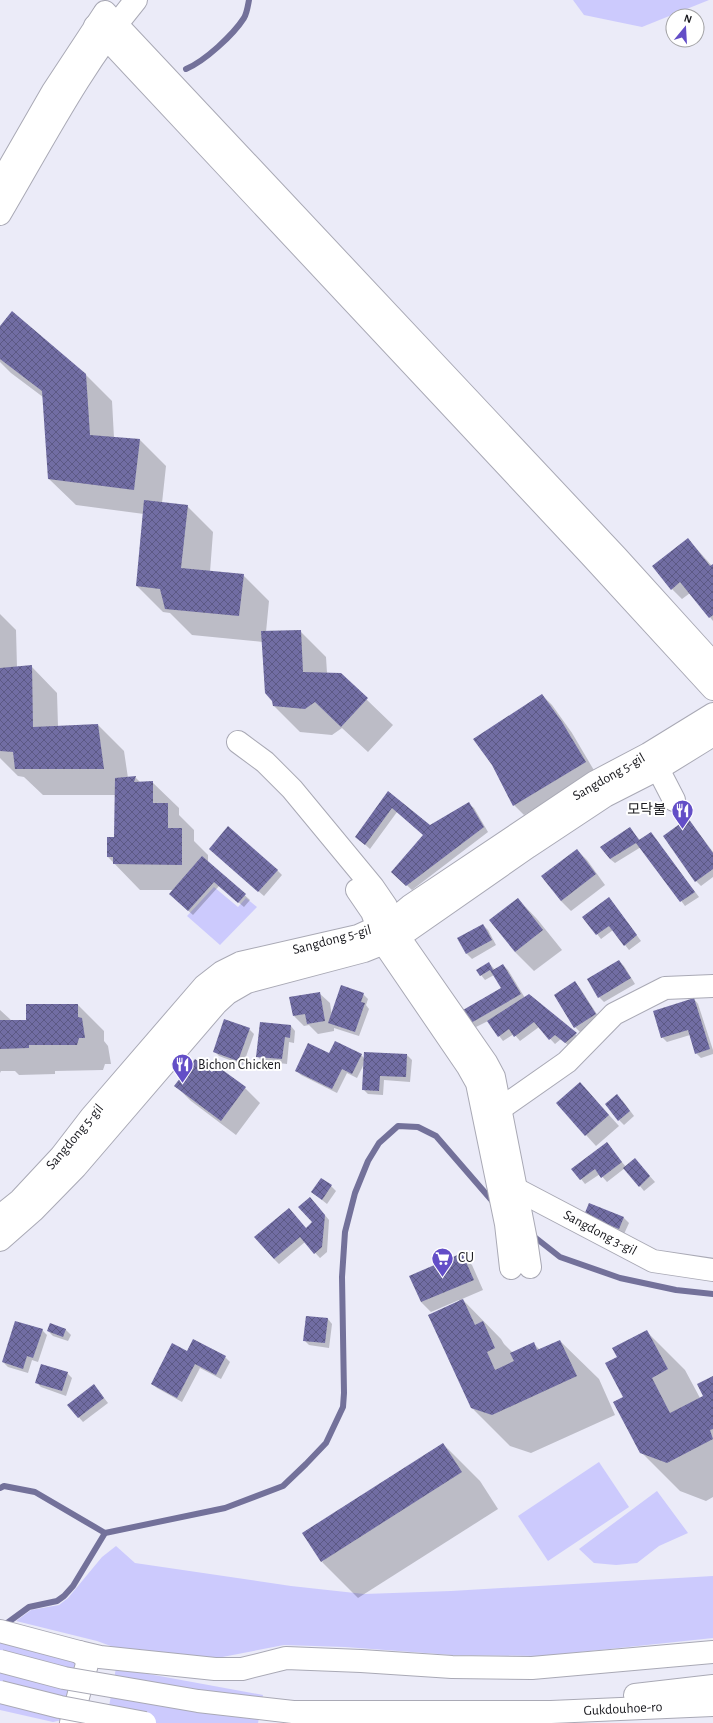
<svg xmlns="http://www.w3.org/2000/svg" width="713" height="1723" viewBox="0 0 713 1723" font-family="'Alegreya Sans','Noto Sans KR',sans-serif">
<defs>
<pattern id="building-cross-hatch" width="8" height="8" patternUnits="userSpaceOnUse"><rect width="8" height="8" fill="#716da3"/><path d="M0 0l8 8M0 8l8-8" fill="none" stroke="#5c5984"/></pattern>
</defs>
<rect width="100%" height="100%" fill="#ebebf8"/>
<g fill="#cccafd">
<path d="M573,0H709L642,27L584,15Z"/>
<path d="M214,887L238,907L246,898L257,907L220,945L187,916Z"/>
<path d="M599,1462L629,1507L548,1561L518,1516Z"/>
<path d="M657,1491L688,1533L659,1546L637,1563L616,1565L594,1563L579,1549Z"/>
<path d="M116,1546L135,1563L291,1586L364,1594L451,1591L713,1576V1638L543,1656L452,1655L345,1647L284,1645L207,1660L119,1649L97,1641L16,1621L31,1610L59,1605L68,1598L102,1557Z"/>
<path d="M0,1638L78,1662L62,1720L53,1722L0,1710Z"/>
<path d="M116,1668L263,1695L258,1723H106Z"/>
</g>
<g fill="#0003">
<path d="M0,328L85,374L112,401L114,438L140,440L166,466L162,503L187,506L213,532L210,572L243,575L269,601L266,632L300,631L326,657L327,673L340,674L393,725L368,752L342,728L332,735L300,732L274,706L263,642L192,635L170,613L163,612L137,586L144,514L76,505L49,479L43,397L11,373L0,362Z"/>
<path d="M688,539L712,566L713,565V621L690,593L682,599L672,589Z"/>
<path d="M0,614L16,630L17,668L31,666L57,693L58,727L98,725L124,751L128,778L135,777L140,782H152L179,808V815L194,830V841L208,855V862L250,900L244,907L219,886L193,915L175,899L173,890H140L108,857L115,838V795H43L24,777L18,776L0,758Z"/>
<path d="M542,695L552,705L572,733L595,772L524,815L514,805L493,765Z"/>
<path d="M388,792L430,826L469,804L474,808L488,832L412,890L397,876L424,835L397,812L370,849L361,841Z"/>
<path d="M688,819L713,852V877L701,886L696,881Z"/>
<path d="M630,829L640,840L655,839L699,897L685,906L641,847L615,863L610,859Z"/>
<path d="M577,850L587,860L605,885L571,911L561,901L543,876Z"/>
<path d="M215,854L277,870L282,875L264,896Z"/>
<path d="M518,899L537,919L562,950L534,971L515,952Z"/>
<path d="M613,903L641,941L629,950L613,930L601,939L584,917Z"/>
<path d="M483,925L488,930L496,945L472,959L467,954L459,938Z"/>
<path d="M619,961L624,966L635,984L604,1002L599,997L588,979Z"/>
<path d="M489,963L495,970L503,965L508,970L525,998L529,995L581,1039L570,1047L561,1039L555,1044L539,1027L520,1041L514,1034L503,1041L488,1021L476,1027L472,1023L502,988L494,975L485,980L481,975Z"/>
<path d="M575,983L580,988L600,1019L580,1032L575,1027L555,995Z"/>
<path d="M0,993V1010L12,1021H27L78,1005L104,1031V1041L108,1046L111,1064H105L103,1070L55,1071V1074L19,1075L15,1071H1L0,1073Z"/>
<path d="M319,993L330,1003L332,1017L363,994L368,999L366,1005L369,1009L359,1036L334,1028V1031L318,1034L309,1025L304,1026L294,1016L291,998Z"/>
<path d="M694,999L698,1004L713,1050V1054L701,1058L696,1053L690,1035L667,1042L662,1037Z"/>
<path d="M291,1026L295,1031L294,1043L289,1042L287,1064L262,1061L257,1056Z"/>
<path d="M249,1029L254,1034L243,1065L219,1056L214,1051Z"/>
<path d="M329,1055H361L365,1059L407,1055L412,1060L410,1082L384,1080L383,1095L368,1094L363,1089L365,1062L357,1078L347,1073L337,1093L301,1075L296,1070Z"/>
<path d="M217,1068L245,1088L260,1103L236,1135L191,1101L176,1086L212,1074Z"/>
<path d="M580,1083L619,1126L596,1146L557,1103Z"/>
<path d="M622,1100L634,1116L624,1125L619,1120Z"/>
<path d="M607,1144L626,1167L639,1164L655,1182L644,1191L625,1168L607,1182L600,1174L585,1184L581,1179Z"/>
<path d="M331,1186L336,1191L327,1204L312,1192Z"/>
<path d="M315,1203L329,1220L327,1252L320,1258L305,1242L279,1264L274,1259L313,1222Z"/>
<path d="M590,1204L624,1218L629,1223L624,1234L590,1220Z"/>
<path d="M462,1255L472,1265L483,1290L462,1299L501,1339L504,1344L513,1353L533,1343L540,1350L560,1341L599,1379L615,1415L531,1453L510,1446L471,1407L459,1300L431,1312L421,1302Z"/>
<path d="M328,1319L332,1324L329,1348L309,1345L304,1340Z"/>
<path d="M50,1324L66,1330L71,1335L68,1341L53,1336L48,1331Z"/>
<path d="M42,1330L47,1335L38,1362L32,1360L28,1373L8,1367L3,1362Z"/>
<path d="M647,1332L685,1370L700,1398L704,1396L713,1377V1497L706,1501L680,1491L641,1452L624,1398L618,1357Z"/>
<path d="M187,1352L225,1357L230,1362L221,1379L200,1368L182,1402L157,1388L152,1384Z"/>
<path d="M67,1373L72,1378L66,1396L41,1387L36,1382Z"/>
<path d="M98,1390L108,1403L83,1422L68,1405Z"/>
<path d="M443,1444L480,1481L498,1509L358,1598L322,1562Z"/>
</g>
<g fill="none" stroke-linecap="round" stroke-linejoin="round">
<g stroke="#73719a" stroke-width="6">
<path d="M186,69C205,61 233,35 244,18C247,13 248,5 249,0"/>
<path d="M532,1235L560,1257L620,1278L676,1290L713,1294"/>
<path d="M0,1488L4,1486L35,1492L105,1533"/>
<path d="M3,1626L29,1607L57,1601L64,1596L73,1586L105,1533L225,1508L283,1486L306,1464L326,1443L343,1407L344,1393L342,1277L345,1232L355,1193L368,1161L379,1143L398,1126L418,1127L436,1136L494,1203"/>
</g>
</g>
<g fill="url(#building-cross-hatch)">
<path d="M12,311L86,374L90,435L140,439L134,490L48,479L42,391L0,359V326Z"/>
<path d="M144,500L188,505L181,568L244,574L239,616L165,609L160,589L136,586Z"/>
<path d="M688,538L710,566L713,564V615L709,618L680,582L671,590L652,566Z"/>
<path d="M301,630L303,672L341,673L368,698L341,727L315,702L305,709L273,706L272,701L265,693L261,631Z"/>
<path d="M32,665L33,727L98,724L104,769H15L13,752L0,751V668Z"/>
<path d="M542,694L562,722L586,762L513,806L492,765L473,739Z"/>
<path d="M136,776L134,782L153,781V803H168V828H182V865L113,864V857H107V837H114L115,778Z"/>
<path d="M388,791L430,825L469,802L484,827L406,886L391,872L423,835L392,808L365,845L355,837Z"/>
<path d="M688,818L713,853V869L695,882L663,836Z"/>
<path d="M228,826L278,870L258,892L209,849Z"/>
<path d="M630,827L639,840L651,832L695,892L680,902L636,843L610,859L600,847Z"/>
<path d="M577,849L596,874L561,901L541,876Z"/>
<path d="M202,856L246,894L238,903L214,882L188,911L169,894Z"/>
<path d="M609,897L637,935L624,946L609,926L596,935L582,917Z"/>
<path d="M518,898L543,930L515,952L489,920Z"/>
<path d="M483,924L492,940L466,954L457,938Z"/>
<path d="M619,960L631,978L598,998L587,979Z"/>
<path d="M489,962L493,970L503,964L521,994L471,1023L463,1010L501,988L490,970L480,976L476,970Z"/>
<path d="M575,981L596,1014L574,1028L554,995Z"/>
<path d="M341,985L364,993L361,1002L365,1003L355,1032L328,1023Z"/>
<path d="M320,992L325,1021L307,1024L305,1014L293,1016L289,997Z"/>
<path d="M529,994L577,1033L565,1043L555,1035L549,1040L534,1022L514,1037L509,1029L498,1037L487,1021Z"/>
<path d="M694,998L710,1049L695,1054L688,1030L661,1038L653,1011Z"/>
<path d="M26,1004H78V1017L82,1018L85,1038H79L77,1045H29V1048L0,1049V1020H26Z"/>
<path d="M224,1019L250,1028L238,1061L213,1052Z"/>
<path d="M260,1022L291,1025L290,1038L285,1037L282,1059L256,1057Z"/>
<path d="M335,1041L362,1054L352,1074L342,1069L332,1089L295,1071L308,1043L329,1053Z"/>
<path d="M364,1052L407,1054L406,1077L380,1076L379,1091L362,1090Z"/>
<path d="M195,1059L212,1072L217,1066L246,1087L221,1121L174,1086Z"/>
<path d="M580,1082L609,1115L585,1136L556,1103Z"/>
<path d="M617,1094L630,1111L618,1121L605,1104Z"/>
<path d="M607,1142L622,1162L601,1178L595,1169L580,1180L571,1169Z"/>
<path d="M635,1158L650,1176L639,1187L623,1168Z"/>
<path d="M321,1178L332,1185L322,1200L311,1192Z"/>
<path d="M310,1197L325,1215L322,1247L314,1254L300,1237L274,1259L254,1237L289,1208L306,1228L312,1222L298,1207Z"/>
<path d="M589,1203L624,1217L619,1229L584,1215Z"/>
<path d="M462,1253L474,1280L421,1302L409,1276Z"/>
<path d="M463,1299L475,1325L483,1321L495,1348L487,1352L495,1370L514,1361L510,1353L534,1342L537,1350L560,1340L577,1376L492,1415L471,1408L428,1315Z"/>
<path d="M306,1316L328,1318L325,1343L303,1341Z"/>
<path d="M15,1321L43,1329L33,1358L27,1356L23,1369L2,1362Z"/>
<path d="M50,1323L66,1329L63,1337L47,1331Z"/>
<path d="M647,1330L668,1369L652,1378L670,1413L703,1396L697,1384L713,1376V1429L710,1430L713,1439L667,1463L640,1453L613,1402L623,1397L605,1363L617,1357L612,1348Z"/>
<path d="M193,1339L226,1356L216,1375L195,1364L177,1398L151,1384L172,1343L187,1351Z"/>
<path d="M41,1364L68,1372L62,1391L35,1383Z"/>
<path d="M94,1384L104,1398L78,1418L67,1405Z"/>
<path d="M443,1443L462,1472L321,1562L302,1533Z"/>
</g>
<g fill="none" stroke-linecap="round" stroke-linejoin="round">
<defs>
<g id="minor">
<path d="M105,12L616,556L713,663"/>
<path d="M95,26L590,555L713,689"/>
<path d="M0,183L53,91L103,15"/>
<path d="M0,214C43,141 82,65 136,0"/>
<path d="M238,742L265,762L292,789L373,887L386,906L399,937L486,1062L494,1077L526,1240L530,1267"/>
<path d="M658,769L674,800"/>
<path d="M357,890L372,912L384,944L468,1067L477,1083L506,1224L511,1268"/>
<path d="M489,1114L500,1109L567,1062L614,1014L665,988L713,986"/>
<path d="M508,1182L516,1189L653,1261L713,1270"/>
<path d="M0,1631L79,1652L85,1657L87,1664L71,1723"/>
<path d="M79,1652L100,1657L215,1669H242L286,1658L361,1661L452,1667L532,1668L713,1652"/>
</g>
<g id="major">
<path d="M0,1216L20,1200L61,1156L91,1117L204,986L222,972L240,963L358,936L393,920L410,906L595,782L648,754L713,714"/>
<path d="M0,1240L33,1211L76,1167L216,1004L228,993L247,982L364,951L399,937L528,847L605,796L658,769L713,735"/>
</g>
<g id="highway">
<path d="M635,1695L713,1686"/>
<path d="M293,1712H551L713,1705"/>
</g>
</defs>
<use href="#minor" stroke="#a9a9b5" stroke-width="24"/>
<use href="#major" stroke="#a9a9b5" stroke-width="24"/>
<use href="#highway" stroke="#a9a9b5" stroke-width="24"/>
<use href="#minor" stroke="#fff" stroke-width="22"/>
<use href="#major" stroke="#fff" stroke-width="22"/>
<use href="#highway" stroke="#fff" stroke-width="22"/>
<defs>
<g id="highway-bridge">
<path d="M0,1661L64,1678L198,1701L293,1712"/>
<path d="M0,1692L60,1707L145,1723"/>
</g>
</defs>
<use href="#highway-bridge" stroke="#a9a9b5" stroke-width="24" stroke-linecap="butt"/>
<use href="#highway-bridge" stroke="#fff" stroke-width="22"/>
</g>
<defs>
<symbol id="restaurant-pin" viewBox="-11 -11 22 30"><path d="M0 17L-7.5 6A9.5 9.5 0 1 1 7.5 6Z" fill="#634ec7" stroke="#fff"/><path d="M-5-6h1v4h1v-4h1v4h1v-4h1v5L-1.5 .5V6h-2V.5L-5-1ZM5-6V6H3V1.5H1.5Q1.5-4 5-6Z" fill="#fff"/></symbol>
<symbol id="supermarket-pin" viewBox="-11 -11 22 30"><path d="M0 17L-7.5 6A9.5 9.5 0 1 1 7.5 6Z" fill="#634ec7" stroke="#fff"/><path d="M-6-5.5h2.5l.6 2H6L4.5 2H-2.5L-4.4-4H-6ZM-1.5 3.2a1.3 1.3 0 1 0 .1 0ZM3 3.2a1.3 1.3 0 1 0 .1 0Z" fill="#fff"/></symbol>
</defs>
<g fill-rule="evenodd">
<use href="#restaurant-pin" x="670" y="798" width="25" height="34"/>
<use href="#restaurant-pin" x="170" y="1052" width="25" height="34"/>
<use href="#supermarket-pin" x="430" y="1246" width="25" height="34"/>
</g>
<g text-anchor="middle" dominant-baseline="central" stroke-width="4" stroke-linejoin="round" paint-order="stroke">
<g font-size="14" fill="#19191e" stroke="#fff">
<text transform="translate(609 777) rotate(-30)">Sangdong 5-gil</text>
<text transform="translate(332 940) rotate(-15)">Sangdong 5-gil</text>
<text transform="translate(75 1137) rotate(-50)">Sangdong 5-gil</text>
<text transform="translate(600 1233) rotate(28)">Sangdong 3-gil</text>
<text transform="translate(623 1709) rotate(-3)">Gukdouhoe-ro</text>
</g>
<g font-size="14" fill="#19191e" stroke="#fff" text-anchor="start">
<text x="666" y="810" text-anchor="end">모닥불</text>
<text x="198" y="1065">Bichon Chicken</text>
<text x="458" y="1258">CU</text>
</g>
</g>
<g transform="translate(685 28) rotate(18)"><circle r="19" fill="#ffffff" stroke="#a3a3a5"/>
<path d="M0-3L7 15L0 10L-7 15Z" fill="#634ec7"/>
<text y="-6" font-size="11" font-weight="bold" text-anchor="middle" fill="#19191e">N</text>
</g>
</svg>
